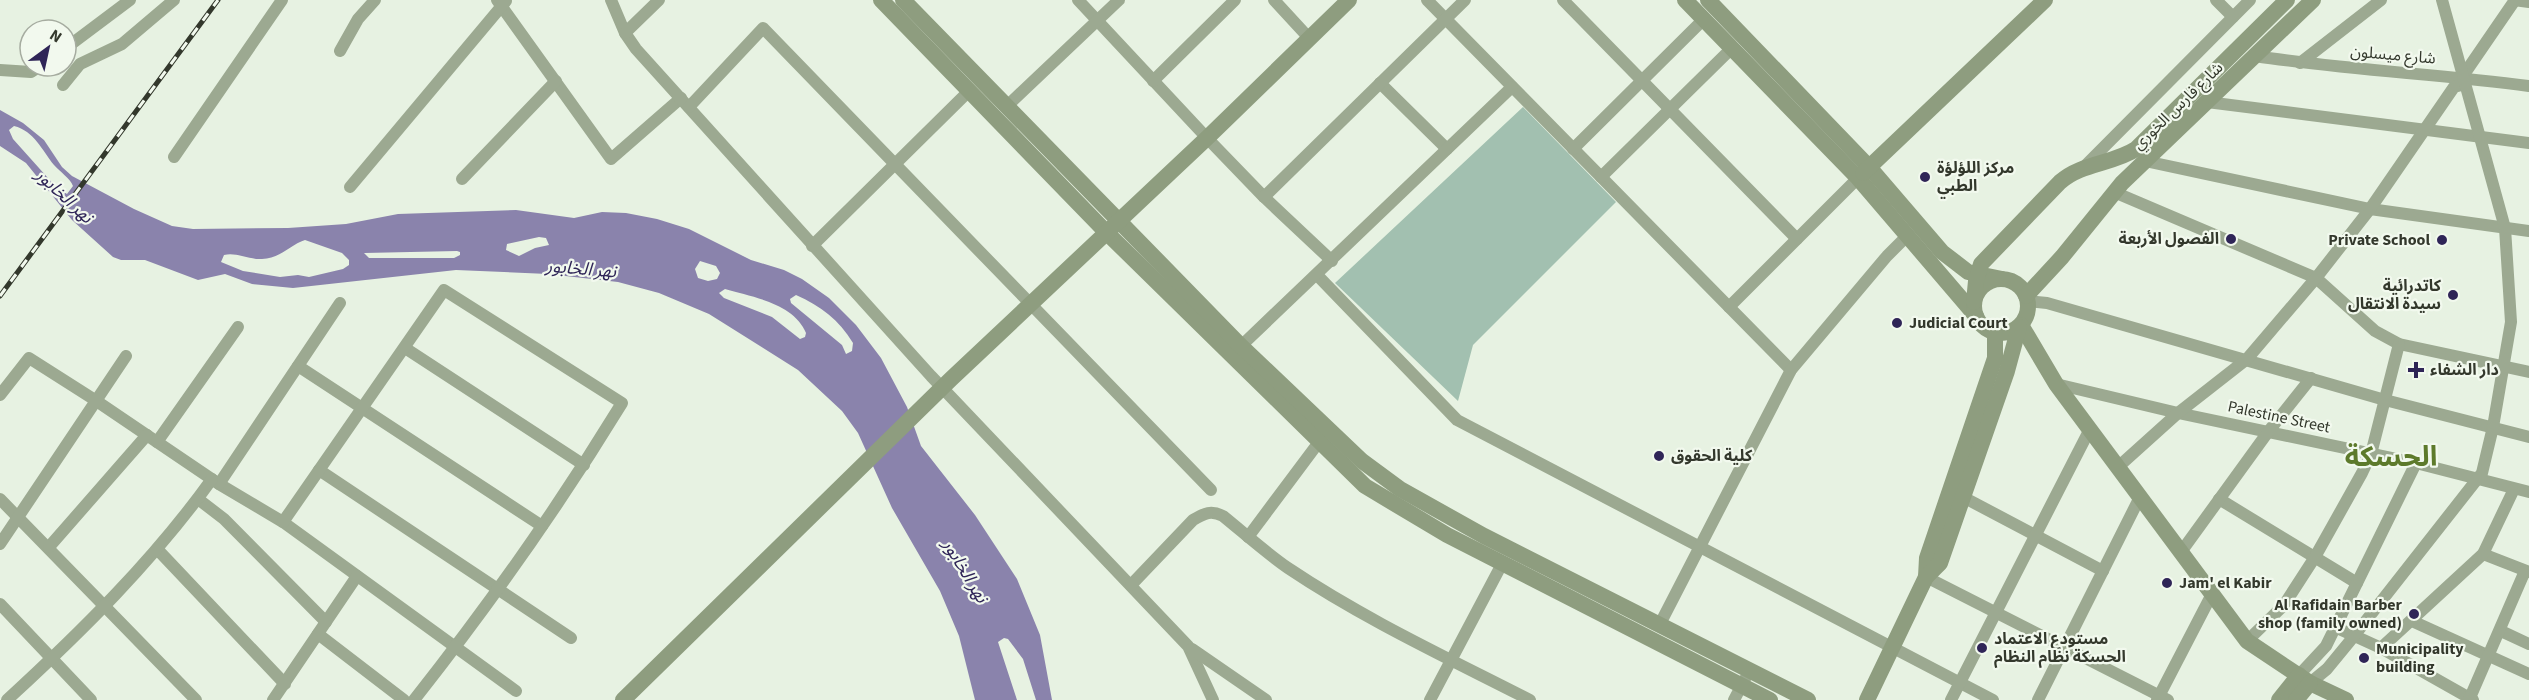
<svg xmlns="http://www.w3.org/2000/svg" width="2529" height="700" viewBox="0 0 2529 700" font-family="'Source Sans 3','Noto Sans Arabic',sans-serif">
<rect width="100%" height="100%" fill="#e7f2e2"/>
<path fill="#a2c0b0" d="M1523,107L1616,202L1473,345L1458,401L1335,283Z"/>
<path fill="#8a83ac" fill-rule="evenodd" d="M0,110L23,123L44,140L62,167L72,176L134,209L172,226L193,229L288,228L346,224L398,214L516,210L574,218L602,212L626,213L657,219L689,229L751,260L784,270L802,279L829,298L856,325L881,358L907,407L921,446L975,515L1017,579L1040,635L1052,700H1036L1023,659L1008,639L1004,638L998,642L1017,700H975L959,636L940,591L892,508L858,433L842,411L798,370L709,314L659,293L618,282L548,274L456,270L293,288L252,284L225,274L198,280L145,260H121L113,257L72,220L26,163L0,146ZM14,126C34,131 42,150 54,165C60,172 70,178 73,186L67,194L56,187L13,139L9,130ZM539,237L546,238L549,245L535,248L519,256L506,250L507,244ZM305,240L342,253L349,260V265L343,269L309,277L298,275L280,277L243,271L221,262L224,255C237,252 249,260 262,259C279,259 290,245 305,240ZM457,251L460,252V255L454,258H369L364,253ZM700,261L716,266L720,273L717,279L708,281L698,278L695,269ZM725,289C752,297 794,303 806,333L805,337L800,339L772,317L724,298L719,293ZM796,295C821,306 839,320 853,343L852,351L846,354L842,345L791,303L790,299Z"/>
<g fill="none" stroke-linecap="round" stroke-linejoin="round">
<g stroke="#9ca991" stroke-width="12">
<path d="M497,0L611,159L681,98"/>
<path d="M611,0L625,33L636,49L931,376L1188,646L1213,700"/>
<path d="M1078,0L1207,138L1264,197L1332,261"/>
<path d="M1274,0L1309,38"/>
<path d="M1427,0L1791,370"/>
<path d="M1563,0L1797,239"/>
<path d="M2216,0L2233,17"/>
<path d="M2514,0L2529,2"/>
<path d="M625,33L659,0"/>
<path d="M66,48L130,0"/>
<path d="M340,51L358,19L375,0"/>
<path d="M2255,56C2346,70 2438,74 2529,86"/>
<path d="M2300,63L2381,0"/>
<path d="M0,70L31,72L40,66"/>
<path d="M2462,72L2467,70L2515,0"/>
<path d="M1153,81L1235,0"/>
<path d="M1380,83L1447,149"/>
<path d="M63,85L80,64L122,44L174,0"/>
<path d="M2207,102L2529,143"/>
<path d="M1007,106L1119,0"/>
<path d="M689,107L763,28L1211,490"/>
<path d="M1573,149L1704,19"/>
<path d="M174,157L282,0"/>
<path d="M2145,161L2370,209L2529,231"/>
<path d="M2084,167L2250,0"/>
<path d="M1601,177L1732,48"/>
<path d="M462,179L556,81"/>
<path d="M350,187L506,1"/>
<path d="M2114,192L2316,278L2375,331L2399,344L2529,372"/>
<path d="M1264,197L1465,0"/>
<path d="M812,246L969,91"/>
<path d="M1317,275L1457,420L1993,700"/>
<path d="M2028,301L2047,303L2385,400L2529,437"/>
<path d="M1729,307L1858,178"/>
<path d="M1241,346L1512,87"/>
<path d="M405,348L584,465"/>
<path d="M298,366L542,526"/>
<path d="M2056,384L2178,413L2416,463L2529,492"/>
<path d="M0,395L29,358L95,400L219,484L283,522L516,691"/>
<path d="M157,442L238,327"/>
<path d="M2118,467L2178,413L2247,359L2316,278L2370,209L2454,87L2465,84"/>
<path d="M319,470L571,638"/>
<path d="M219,484L340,303"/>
<path d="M1963,497L2103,571"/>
<path d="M0,499L196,700"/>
<path d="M198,499L224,519L326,622"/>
<path d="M2219,499L2357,583"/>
<path d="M283,522L444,290L622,403C559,506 489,605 414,700"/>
<path d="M1248,537L1319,442"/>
<path d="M0,544L126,356"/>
<path d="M49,547L147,435"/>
<path d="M157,549L285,684"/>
<path d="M2181,552L2268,432L2311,378"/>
<path d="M2483,554L2529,572"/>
<path d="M1926,577L2168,700"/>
<path d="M1131,585L1193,520C1205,513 1211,510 1223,516C1244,533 1265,552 1288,568C1364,619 1448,658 1530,700"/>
<path d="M0,604L91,700"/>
<path d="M2412,621L2529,674"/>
<path d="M1660,624L1791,370L1887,256L1907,236"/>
<path d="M2335,627L2381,648L2473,700"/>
<path d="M2501,631L2529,644"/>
<path d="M318,634L404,700"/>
<path d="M2247,641L2284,605L2315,557L2362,473L2371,454L2399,344"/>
<path d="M2381,648L2483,554L2514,489"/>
<path d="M1192,649L1266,700"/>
<path d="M2299,675L2326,646L2416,463"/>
<path d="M2310,683L2327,669L2350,641L2482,473L2493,427L2511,322L2505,228L2442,0"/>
<path d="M7,700C81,632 153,561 212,479"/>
<path d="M273,700L357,576"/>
<path d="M1430,700L1503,562"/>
<path d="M1734,700L1745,679"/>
<path d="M1951,700L2090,429"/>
<path d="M2038,700L2140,497"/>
<path d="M2157,700L2212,594"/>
<path d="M2469,700L2525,571"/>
</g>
<g stroke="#8e9d7f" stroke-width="16">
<path d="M881,0L1107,233L1365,486L1447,535L1770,700"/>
<path d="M903,0L1241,346L1362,461L1400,489L1484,536L1808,700"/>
<path d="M1685,0L1858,178L1976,316"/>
<path d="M1708,0L1869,167L1942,252L1968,272L2002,279"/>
<path d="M1863,173L2045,0"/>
<circle cx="2001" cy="306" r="27"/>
<path d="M2026,296L2062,257L2122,183L2313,0"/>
<path d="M1974,302L1976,281L1981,264L2060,182C2081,163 2113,164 2136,149L2287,0"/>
<path d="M2021,325L2056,384L2247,641L2310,683L2346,700"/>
<path d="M1926,577L1927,558L1995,358V333"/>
<path d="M623,700L951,379L1207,138L1349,0"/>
<path d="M1867,700L1926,577L1940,563L2007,371L2019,327"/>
<path d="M2279,700L2299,675"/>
<path d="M2296,700L2310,683"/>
</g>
<defs>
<path id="rail" d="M0,296L218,0"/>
</defs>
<use href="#rail" stroke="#33382c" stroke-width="5"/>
<use href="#rail" stroke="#f2f9ee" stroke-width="3" stroke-dasharray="9" stroke-linecap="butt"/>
</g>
<g fill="#2f2557" stroke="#f2f9ee" stroke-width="2">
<circle cx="1925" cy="177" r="6"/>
<circle cx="2231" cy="239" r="6"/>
<circle cx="2442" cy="240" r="6"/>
<circle cx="2453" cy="295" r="6"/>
<circle cx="1897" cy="323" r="6"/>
<path d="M2413 361h6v6h6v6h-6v6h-6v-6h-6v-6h6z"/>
<circle cx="1659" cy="456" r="6"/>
<circle cx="2167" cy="583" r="6"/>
<circle cx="2414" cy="614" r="6"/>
<circle cx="1982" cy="648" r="6"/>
<circle cx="2364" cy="658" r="6"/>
</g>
<g text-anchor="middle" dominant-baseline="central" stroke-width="4.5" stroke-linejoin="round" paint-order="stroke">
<g font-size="16" fill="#33382c" stroke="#f2f9ee">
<text transform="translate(2393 55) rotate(5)">شارع ميسلون</text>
<text transform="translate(2178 106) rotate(-44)">شارع فارس الخوري</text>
<text transform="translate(2279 417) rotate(12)">Palestine Street</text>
</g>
<g font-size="16" font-weight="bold" fill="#33382c" stroke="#f2f9ee" text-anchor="start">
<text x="1937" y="168">مركز اللؤلؤة<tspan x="1937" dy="18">الطبي</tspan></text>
<text x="2219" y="239" text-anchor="end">الفصول الأربعة</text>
<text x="2430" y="240" text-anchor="end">Private School</text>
<text x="2441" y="286" text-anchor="end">كاتدرائية<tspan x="2441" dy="18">سيدة الانتقال</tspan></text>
<text x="1909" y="323">Judicial Court</text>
<text x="2430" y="370">دار الشفاء</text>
<text x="1671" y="456">كلية الحقوق</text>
<text x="2179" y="583">Jam' el Kabir</text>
<text x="2402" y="605" text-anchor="end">Al Rafidain Barber<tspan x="2402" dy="18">shop (family owned)</tspan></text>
<text x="1994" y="639">مستودع الاعتماد<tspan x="1994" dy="18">الحسكة نظام النظام</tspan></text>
<text x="2376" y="649">Municipality<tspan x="2376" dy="18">building</tspan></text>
</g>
<g font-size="18" font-style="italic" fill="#2f2557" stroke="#f2f9ee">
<text transform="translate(64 196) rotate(43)">نهر الخابور</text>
<text transform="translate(581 269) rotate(5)">نهر الخابور</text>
<text transform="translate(965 571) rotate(59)">نهر الخابور</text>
</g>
<g font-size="28" font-weight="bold" fill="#5d7a2b" stroke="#f2f9ee">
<text x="2391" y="457">الحسكة</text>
</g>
</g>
<g transform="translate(48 48) rotate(33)"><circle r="28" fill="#f2f9ee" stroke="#a6aca0" stroke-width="1.5"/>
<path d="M0-4.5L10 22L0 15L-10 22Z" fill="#2f2557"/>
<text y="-9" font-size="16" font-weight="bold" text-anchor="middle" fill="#33382c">N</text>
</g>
</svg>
